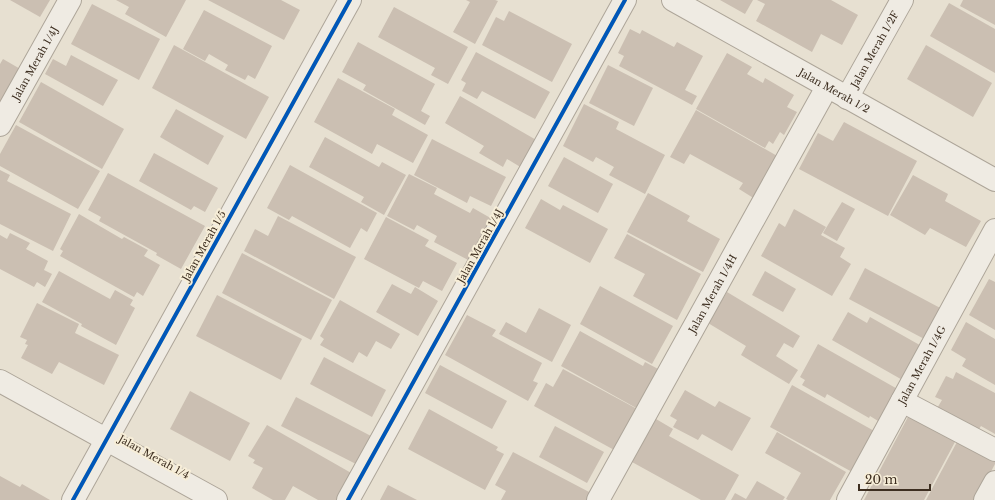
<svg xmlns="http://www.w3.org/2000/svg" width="995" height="500" viewBox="0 0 995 500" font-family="'Libre Baskerville',serif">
<rect width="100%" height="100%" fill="#e7e0d1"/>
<g fill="#cbbfb2">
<path d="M10,0H50L40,17Z"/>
<path d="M116,0H186L166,37L125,14L129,7Z"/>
<path d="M208,0H281L300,10L284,40Z"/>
<path d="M466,0H495L498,1L475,44L453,32L470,2Z"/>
<path d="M720,0H753L745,14Z"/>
<path d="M757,0H831L858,15L842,45L821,34L812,52L756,21L765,4Z"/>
<path d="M963,0H995V25L960,6Z"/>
<path d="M949,3L995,29V73L930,36Z"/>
<path d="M92,4L160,39L139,80L71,44Z"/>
<path d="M394,7L468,47L448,84L431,75L435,68L378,37Z"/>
<path d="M204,10L272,46L255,79L248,75L245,80L225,70L228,65L209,54L205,61L183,49Z"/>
<path d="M509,11L572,44L552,82L482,45L496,17L504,21Z"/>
<path d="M630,29L640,34L642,30L674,47L677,42L703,56L685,90L697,96L692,105L619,66L624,56L618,53Z"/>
<path d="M358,42L435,84L421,111L430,116L425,125L363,90L366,85L342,72Z"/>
<path d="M174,45L269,97L246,139L152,88Z"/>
<path d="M926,45L992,83L973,117L907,79Z"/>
<path d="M476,52L550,92L535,119L482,91L477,99L462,91L466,83L461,80Z"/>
<path d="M727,53L752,67L747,74L763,83L765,78L794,95L787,107L797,112L784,135L780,132L773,144L769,141L765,148L696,109Z"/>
<path d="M71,55L118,80L103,106L45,74L53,59L66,66Z"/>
<path d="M3,59L22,70L0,110V64Z"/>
<path d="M608,65L653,88L634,126L589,103Z"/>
<path d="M338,78L395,109L392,115L428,135L413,163L377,144L372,154L314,122Z"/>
<path d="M41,82L124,129L102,169L19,122Z"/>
<path d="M460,96L538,141L522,168L507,159L503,167L479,153L484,146L445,123Z"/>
<path d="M584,104L619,122L616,129L665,155L645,194L609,175L614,167L596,157L593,162L563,146Z"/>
<path d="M176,109L224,136L208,165L160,137Z"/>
<path d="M696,110L779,157L755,199L739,189L743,183L690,154L684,164L670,157Z"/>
<path d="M844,122L917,161L888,216L799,169L818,133L833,141Z"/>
<path d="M16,125L100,171L78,209L0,166V154Z"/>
<path d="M325,137L379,167L382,162L406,175L384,215L361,202L364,197L309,167Z"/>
<path d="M432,139L506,177L491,206L470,196L467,203L414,175Z"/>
<path d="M154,153L218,188L205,212L194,206L191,210L139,181Z"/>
<path d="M564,157L613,184L598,213L548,186Z"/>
<path d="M290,165L377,213L367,232L361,228L350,248L292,216L289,220L267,208Z"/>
<path d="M0,170L10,175L7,181L71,214L53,251L0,224Z"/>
<path d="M108,173L205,226L181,269L156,255L157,253L99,221L101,217L88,210Z"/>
<path d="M409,174L437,188L434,194L470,213L473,208L494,220L472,262L434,242L437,236L417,225L414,230L387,216Z"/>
<path d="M913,175L948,194L945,201L981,221L966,247L930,228L925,235L890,215Z"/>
<path d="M648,193L690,216L687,221L720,239L703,272L627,232Z"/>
<path d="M541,199L560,210L563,205L608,229L590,263L525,228Z"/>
<path d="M842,202L855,209L837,241L823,233Z"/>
<path d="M794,209L826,227L821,235L845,248L840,257L851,264L832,296L761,256L779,223L785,227Z"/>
<path d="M79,214L122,239L124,237L148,250L144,256L160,265L143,296L137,292L134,297L60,256L63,251L60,249Z"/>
<path d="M278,216L356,257L334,299L244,251L255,229L268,236Z"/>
<path d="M386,217L429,240L425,246L457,263L442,291L423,281L419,288L364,259Z"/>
<path d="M10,233L30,243L26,249L48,261L44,270L52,274L45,287L37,282L34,287L0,269V235L7,239Z"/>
<path d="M627,234L701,274L677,320L633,296L645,274L614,258Z"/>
<path d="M242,253L332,300L311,340L222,293Z"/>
<path d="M865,268L944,310L928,341L849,299Z"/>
<path d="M59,271L110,299L115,290L133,300L130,305L135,308L116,345L81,326L82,324L42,302Z"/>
<path d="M765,271L796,289L783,312L752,295Z"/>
<path d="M989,279L995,282V330L969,315Z"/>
<path d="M392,284L411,294L415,287L438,301L418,336L376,312Z"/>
<path d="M600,286L673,326L652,364L580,324Z"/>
<path d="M727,292L800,336L793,348L784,343L776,356L798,370L789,384L741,355L746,346L708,323Z"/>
<path d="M217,295L302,339L281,380L196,336Z"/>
<path d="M340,300L400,334L391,349L376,341L367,357L359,352L353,363L320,345L324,339L320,336Z"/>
<path d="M37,303L79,324L75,333L119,355L104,385L59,362L52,374L21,358L28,345L25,344L27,340L20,337Z"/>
<path d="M539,308L571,325L552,362L499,334L506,322L526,333Z"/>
<path d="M848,312L867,323L870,317L925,348L906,382L832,340Z"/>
<path d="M467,315L496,330L492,336L542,363L533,381L538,383L528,401L445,355Z"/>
<path d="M966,322L995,339V385L962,366L966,359L951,350Z"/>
<path d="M580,331L643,366L645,362L660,370L638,409L561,366Z"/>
<path d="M818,344L901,391L883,424L870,416L869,418L827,394L825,398L802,385L805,380L800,377Z"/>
<path d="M324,357L386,390L372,417L310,384Z"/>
<path d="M440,365L507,401L492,429L425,393Z"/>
<path d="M563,369L639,410L616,451L534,406L546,383L553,387Z"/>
<path d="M956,372L995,393V434L981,426L977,432L936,410L942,400L935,397L946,376L953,379Z"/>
<path d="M792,385L876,432L854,473L770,427Z"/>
<path d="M685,390L715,407L719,401L751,418L732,451L702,434L698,440L673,427L677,420L670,416Z"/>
<path d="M190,391L250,423L230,461L170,429Z"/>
<path d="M296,397L371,436L356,464L281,426Z"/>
<path d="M429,409L498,447L496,450L504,454L485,490L408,449Z"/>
<path d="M909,415L956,440L924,500H864Z"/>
<path d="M656,419L673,429L669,436L739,475L725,500H701L632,462Z"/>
<path d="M267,425L353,474L338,500H318L293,486L285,500H273L252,488L263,468L253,463L255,460L248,456Z"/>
<path d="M555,426L604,452L587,483L539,457Z"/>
<path d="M777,432L846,472L830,500H788L786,499L801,473L765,453Z"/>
<path d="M958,440L995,460V464L976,500H926Z"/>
<path d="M513,452L591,493L587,500H501L506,491L495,485Z"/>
<path d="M0,476L20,487L22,484L50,500H0Z"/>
<path d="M757,481L785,497L783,500H731L735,493L746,499Z"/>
<path d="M388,485L417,500H380Z"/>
</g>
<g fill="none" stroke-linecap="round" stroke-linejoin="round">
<defs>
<g id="minor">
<path id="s1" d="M673,0L995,180"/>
<path id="s2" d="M847,98L902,0"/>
<path id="s3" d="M0,125L70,0"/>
<path d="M0,381L216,500"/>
<path d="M902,401L995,450"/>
<path d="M73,500L350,0"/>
<path d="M348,500L625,0"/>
<path id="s4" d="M598,500L827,87"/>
<path id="s5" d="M848,500L995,230"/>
<path d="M985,500L995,482"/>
</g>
</defs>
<use href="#minor" stroke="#ada599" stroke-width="24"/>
<use href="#minor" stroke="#efebe3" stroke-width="22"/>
<defs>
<g id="cycleway">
<path d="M73,500L350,0"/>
<path d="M348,500L625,0"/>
</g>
</defs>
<use href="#cycleway" stroke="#f7eed8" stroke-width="6"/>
<use href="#cycleway" stroke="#0057b8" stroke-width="4"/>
</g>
<g text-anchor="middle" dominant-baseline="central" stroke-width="4" stroke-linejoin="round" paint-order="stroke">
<g font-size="10" fill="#3d2e20" stroke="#f7eed8">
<text stroke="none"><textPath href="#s2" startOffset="56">Jalan Merah 1/2F</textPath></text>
<text stroke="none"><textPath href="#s3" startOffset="71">Jalan Merah 1/4J</textPath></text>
<text stroke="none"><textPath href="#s1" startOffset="185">Jalan Merah 1/2</textPath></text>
<text transform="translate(204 246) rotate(-61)">Jalan Merah 1/5</text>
<text transform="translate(480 246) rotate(-61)">Jalan Merah 1/4J</text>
<text stroke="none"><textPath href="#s4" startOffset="236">Jalan Merah 1/4H</textPath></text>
<text stroke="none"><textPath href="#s5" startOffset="154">Jalan Merah 1/4G</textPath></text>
<text transform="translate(154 457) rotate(29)">Jalan Merah 1/4</text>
</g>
</g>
<path d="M859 484v6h71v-6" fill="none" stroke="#3d2e20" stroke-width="2"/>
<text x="865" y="484" font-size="12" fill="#3d2e20" stroke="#f7eed8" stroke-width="3" paint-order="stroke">20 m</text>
</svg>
